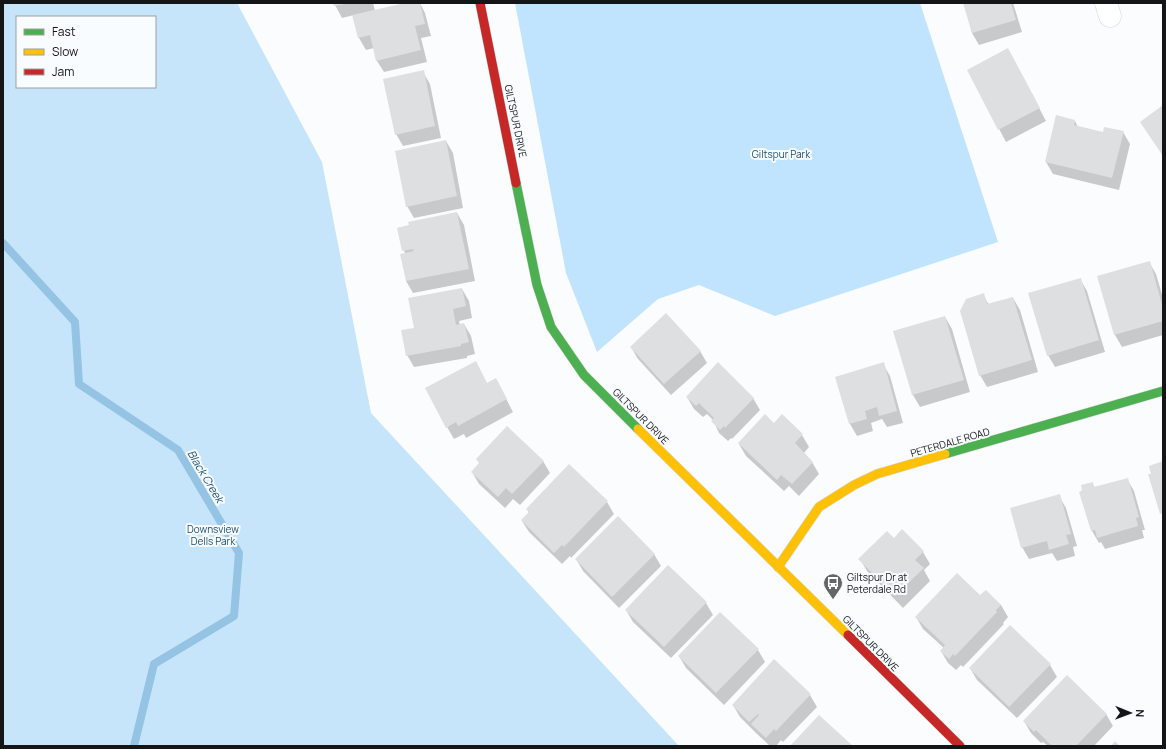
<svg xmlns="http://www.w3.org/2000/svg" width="1166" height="749" viewBox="0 0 1166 749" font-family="Manrope,sans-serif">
<rect width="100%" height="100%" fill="#fafcfd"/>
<path fill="#c0e4fd" d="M515,3H920L998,242L775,316L699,285L658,299L597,352L566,273Z"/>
<path fill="#c7e5fa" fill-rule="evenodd" d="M3,3H237L322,162L371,413L679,746H3ZM17,17H155V87H17Z"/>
<g fill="#0003">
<path d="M334,3H373L375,11L408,3H420L425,13L431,36L421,38L427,62L384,72L377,61L374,48L366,50L359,38L354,15L342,18Z"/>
<path d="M964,3H1013L1022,32L979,45L972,33Z"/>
<path d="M1015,62L1046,121L1006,142L968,70Z"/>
<path d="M423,72L430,84L441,138L403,146L396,134Z"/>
<path d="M1075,121L1078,127L1104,133L1123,132L1130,144L1119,190L1053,174L1046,162Z"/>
<path d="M446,141L453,153L463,208L414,218L407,206Z"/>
<path d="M457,213L464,225L475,281L413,293L406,281L405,254L399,228Z"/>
<path d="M1149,262L1156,274L1163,298V335L1122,347L1115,335L1098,277Z"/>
<path d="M1080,279L1087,291L1105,352L1055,367L1048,355Z"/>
<path d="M462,289L469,301L472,318L459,321L460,325L464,324L471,336L475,354L467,356V358L414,367L407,355L415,328Z"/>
<path d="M983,295L989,305L1013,298L1020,310L1038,372L987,387L980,375Z"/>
<path d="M945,317L952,329L970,392L920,407L913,395L894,332Z"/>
<path d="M631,347L700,351L707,363L671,395L638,359Z"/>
<path d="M883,364L890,376L903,423L887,427L882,419L871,423L873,431L857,436L850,424L836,377Z"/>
<path d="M487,384L502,391L513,412L466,438L464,434L454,439L447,427Z"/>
<path d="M687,397L753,398L760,410L732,439L731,438L728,441L719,433L713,420L707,414L703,417L694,409Z"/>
<path d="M781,417L802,435L809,447L804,453L812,462L819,474L799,496L789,486L784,491L746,456L739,444L774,424Z"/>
<path d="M477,459L543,461L550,473L520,505L513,499L505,508L479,484L472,472L480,464Z"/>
<path d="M569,465L607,502L614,514L571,558L570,556L562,564L529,532L522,521L529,513L527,509Z"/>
<path d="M1127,479L1134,491L1145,530H1142L1144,538L1105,549L1101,542L1099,543L1092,531L1080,492L1092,483L1095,488Z"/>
<path d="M1059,496L1066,508L1077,546L1073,547L1075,556L1057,561L1052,553L1029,559L1022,547Z"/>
<path d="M902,531L923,552L930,564L924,570L930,581L903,608L867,571L860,559L894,539Z"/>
<path d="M654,554L661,566L619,608L583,571L576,559Z"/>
<path d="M668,567L706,603L713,615L671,658L633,622L626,610Z"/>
<path d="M986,591L1001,605L1008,617L1003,623L1004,624L963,667L961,665L956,670L948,663L941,651L944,648L923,629L916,617L980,596Z"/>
<path d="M758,650L765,662L724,705L686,668L679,656Z"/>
<path d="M1050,665L1057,677L1017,718L977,680L970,668Z"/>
<path d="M810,695L817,707L783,742L781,740L776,746H770L757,734L740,717L733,705Z"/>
<path d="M1106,714L1113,726L1094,746H1048L1043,742L1041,743L1031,733L1024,721Z"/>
</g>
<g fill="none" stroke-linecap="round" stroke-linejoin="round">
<path stroke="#94c3e3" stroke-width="8" d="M3,243L75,322L79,384L178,450L239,553L234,616L154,664L134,746"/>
</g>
<g fill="#dddfe0">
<path d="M333,3H345V4L334,6Z"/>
<path d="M405,3H420L425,24L415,26L421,50L376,61L370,35L358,38L352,15Z"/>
<path d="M963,3H1011L1016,20L972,33Z"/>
<path d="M1008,48L1040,108L998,130L967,70Z"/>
<path d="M424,70L435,126L395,135L383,79Z"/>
<path d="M1163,105V156L1140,122Z"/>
<path d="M1056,115L1075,120L1074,125L1103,132L1104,127L1124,131L1112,178L1045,162Z"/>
<path d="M446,140L457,196L406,207L395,151Z"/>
<path d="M457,212L469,269L406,281L400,254L414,251L413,249L402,251L397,228L409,225L408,222Z"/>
<path d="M1150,261L1163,308V321L1114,335L1097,276Z"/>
<path d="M1081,278L1099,340L1047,356L1028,293Z"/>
<path d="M462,288L466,306L453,309L456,325L464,323L469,342L461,344V346L406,356L401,330L414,328L408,298Z"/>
<path d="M984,293L987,304L1013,297L1032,360L979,376L960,311L966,299Z"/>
<path d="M666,313L701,351L664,384L630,347Z"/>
<path d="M945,316L964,380L912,395L893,331Z"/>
<path d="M476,361L487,383L496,378L507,399L458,426L456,422L446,428L425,388Z"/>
<path d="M718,362L754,398L725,428L724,426L720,430L711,421L714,418L699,403L696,406L686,397Z"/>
<path d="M884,362L897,411L879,416L877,407L865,411L867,419L849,424L835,377Z"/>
<path d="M765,414L774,423L782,414L803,434L795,443L813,462L792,484L781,475L777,480L738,443Z"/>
<path d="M507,426L544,461L512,494L506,488L498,497L471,472L479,463L476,459Z"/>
<path d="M1163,461V513L1160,514L1148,474H1151L1149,466Z"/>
<path d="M569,464L608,501L564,547L562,545L554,553L521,520L529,512L526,509Z"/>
<path d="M1128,478L1139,517L1136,518L1138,526L1097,538L1095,530L1091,531L1079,492L1082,491L1081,485L1093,482L1094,487Z"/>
<path d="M1060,494L1071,534L1066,535L1069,544L1049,550L1047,541L1021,548L1010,508Z"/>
<path d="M618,516L655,554L612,597L575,559Z"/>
<path d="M902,529L924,551L915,560L924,568L895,596L858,559L887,531L894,538Z"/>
<path d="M668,565L707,602L664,647L625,610Z"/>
<path d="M957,573L980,595L986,590L1001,605L996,610L997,612L955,656L953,654L949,659L940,651L945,645L915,617Z"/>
<path d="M720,612L759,649L716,693L678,656Z"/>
<path d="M1010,625L1051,664L1009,707L969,668Z"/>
<path d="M774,659L811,694L776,731L774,729L766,738L751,724L759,715L758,714L749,722L732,705Z"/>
<path d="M1067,675L1107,714L1076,746H1052L1036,730L1034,732L1023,721Z"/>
<path d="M819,715L853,746H790Z"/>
<path d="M1115,741L1120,746H1111Z"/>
</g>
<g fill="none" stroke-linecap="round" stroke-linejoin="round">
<defs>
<path id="street" d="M1106,3L1110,16"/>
<g id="fast">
<path d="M516,183L537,285L551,327L584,375L638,429"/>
<path d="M945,454L1163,391"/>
</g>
<g id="slow">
<path d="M638,429L848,635"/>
<path d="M778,567L819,507L854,485L877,474L945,454"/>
</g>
<g id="jam">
<path d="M480,3L516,183"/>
<path d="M848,635L960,746"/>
</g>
</defs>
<use href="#street" stroke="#d5d6d7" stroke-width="23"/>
<use href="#fast" stroke="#d5d6d7" stroke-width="10"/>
<use href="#slow" stroke="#d5d6d7" stroke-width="10"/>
<use href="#jam" stroke="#d5d6d7" stroke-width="10"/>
<use href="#street" stroke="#feffff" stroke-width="22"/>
<use href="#fast" stroke="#4caf50" stroke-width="9"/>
<use href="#slow" stroke="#ffc107" stroke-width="9"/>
<use href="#jam" stroke="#c62828" stroke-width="9"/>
</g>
<defs>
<symbol id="bus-pin" viewBox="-11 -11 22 30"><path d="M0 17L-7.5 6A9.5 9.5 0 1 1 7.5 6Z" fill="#646667" stroke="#f9fcfe"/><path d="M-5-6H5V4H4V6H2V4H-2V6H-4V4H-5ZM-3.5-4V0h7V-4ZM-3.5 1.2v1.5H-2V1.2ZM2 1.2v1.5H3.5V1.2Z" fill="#fff"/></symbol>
</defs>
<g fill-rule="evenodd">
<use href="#bus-pin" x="822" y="572" width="22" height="30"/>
</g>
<g text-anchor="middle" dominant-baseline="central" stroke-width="4" stroke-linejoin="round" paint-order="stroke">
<g font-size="10" fill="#141516" stroke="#f9fcfe">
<text transform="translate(516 121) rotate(78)">GILTSPUR DRIVE</text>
<text transform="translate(641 416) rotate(45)">GILTSPUR DRIVE</text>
<text transform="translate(950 442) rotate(-16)">PETERDALE ROAD</text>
<text transform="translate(871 643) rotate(45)">GILTSPUR DRIVE</text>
</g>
<g font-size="10" fill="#1c4e6d" stroke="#f9fcfe">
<text x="781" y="154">Giltspur Park</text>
<text x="213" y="529">Downsview<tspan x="213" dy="12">Dells Park</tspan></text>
</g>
<g font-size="10" fill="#141516" stroke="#f9fcfe" text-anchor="start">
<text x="847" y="577">Giltspur Dr at<tspan x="847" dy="12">Peterdale Rd</tspan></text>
</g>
<g font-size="11" font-style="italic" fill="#215373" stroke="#f9fcfe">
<text transform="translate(206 476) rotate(59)">Black Creek</text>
</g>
</g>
<rect width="1166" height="749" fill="none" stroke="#141516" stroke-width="8"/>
<rect x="16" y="16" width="140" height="72" fill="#f9fcfe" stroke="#9da0a1"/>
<rect x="24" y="29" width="20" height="6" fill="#4caf50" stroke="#9da0a1"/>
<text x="52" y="36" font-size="12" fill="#141516">Fast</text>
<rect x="24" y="49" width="20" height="6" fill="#ffc107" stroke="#9da0a1"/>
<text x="52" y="56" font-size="12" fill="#141516">Slow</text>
<rect x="24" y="69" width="20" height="6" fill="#c62828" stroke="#9da0a1"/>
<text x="52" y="76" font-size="12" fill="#141516">Jam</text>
<g transform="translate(1130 713) rotate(91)" stroke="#f9fcfe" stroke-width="3" paint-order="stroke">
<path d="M0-3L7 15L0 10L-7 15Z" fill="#141516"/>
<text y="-6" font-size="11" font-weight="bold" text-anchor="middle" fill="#141516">N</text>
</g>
</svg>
